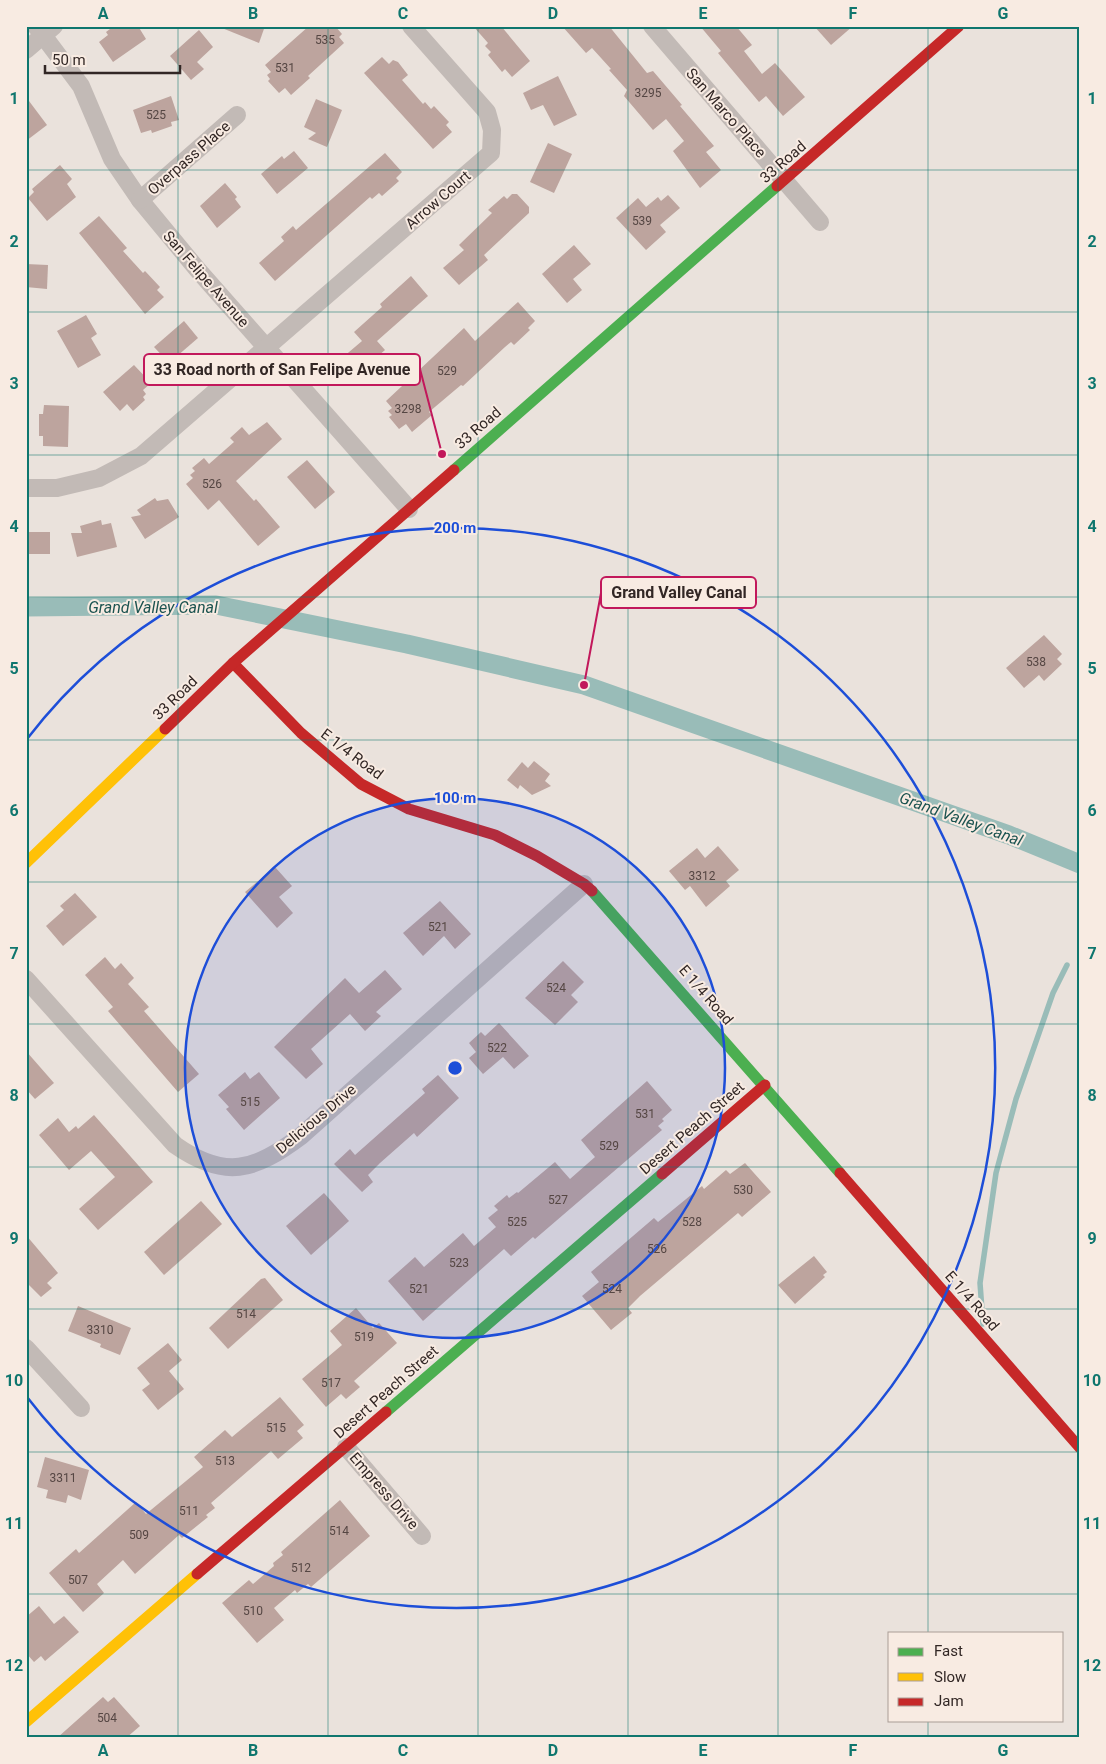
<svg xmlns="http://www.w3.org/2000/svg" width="1106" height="1764" viewBox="0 0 1106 1764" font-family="Roboto,sans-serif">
<rect width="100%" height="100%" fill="#eae2dc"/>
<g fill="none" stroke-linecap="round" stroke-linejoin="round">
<path stroke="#99bcb8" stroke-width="5.5" d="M983,1324L980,1283L996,1173L1016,1099L1053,993L1067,965"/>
<path stroke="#99bcb8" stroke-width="19" d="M26,607L216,605L407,644L584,685L1009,835L1080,864"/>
</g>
<g fill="#bda49e">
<path d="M114,26H138L146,39L113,62L99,42L108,35L106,32Z"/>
<path d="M217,26H265L259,43Z"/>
<path d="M309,26H335L342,34L339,37L344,43L308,76L310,78L291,95L285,88L279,93L268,81L270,79L267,75L271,72L265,65Z"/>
<path d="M473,26H501L530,61L512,77L505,69L502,72L488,55L491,52L485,46L488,43Z"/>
<path d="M562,26H609L647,73L653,71L682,105L680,106L714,146L706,152L721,170L700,188L673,151L684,141L666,119L653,130L624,96L627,90L609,70L611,69L592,48L586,53Z"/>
<path d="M700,26H736L752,45L744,51L762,74L775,63L805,97L783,116L766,96L759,102L718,53L721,51Z"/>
<path d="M814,26H853L831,45Z"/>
<path d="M199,30L213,47L197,62L204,69L191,80L170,56Z"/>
<path d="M382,57L389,64L393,60L398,62L408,75L402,80L423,104L425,102L431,109L434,106L449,122L446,125L452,132L433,149L364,73Z"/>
<path d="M558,76L577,115L554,126L543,105L531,110L523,93Z"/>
<path d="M171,96L179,120L171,122L172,126L152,133L151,130L141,133L133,110Z"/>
<path d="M26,97L47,125L26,141Z"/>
<path d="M316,99L342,110L327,147L308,139L316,133L304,127Z"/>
<path d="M548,143L572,154L554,193L530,182Z"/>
<path d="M294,151L308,168L277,194L261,174L282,156L284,159Z"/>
<path d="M385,153L402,172L396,178L399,181L382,196L379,193L372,199L370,197L275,281L259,263L284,241L281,237L293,226L296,230Z"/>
<path d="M60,165L72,179L67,184L76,197L47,221L28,198L34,192L32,189Z"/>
<path d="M225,183L237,197L235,199L241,207L217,228L200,206Z"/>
<path d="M512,194H517L529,207V213L484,255L488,260L459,285L443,268L464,250L459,245L492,213L488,210L504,196L507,199Z"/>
<path d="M668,195L680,208L660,225L666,232L646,250L616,218L638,198L646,207L658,197L661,201Z"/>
<path d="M99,216L127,248L123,251L143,273L145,271L160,287L157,290L164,297L145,314L79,233Z"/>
<path d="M574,245L591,264L573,279L582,290L567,303L542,274Z"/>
<path d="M26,264L48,265L47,289L26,287Z"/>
<path d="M411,276L428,296L377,341L385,350L356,375L342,358L362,341L354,332L382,307L380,304Z"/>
<path d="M518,302L535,321L528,328L530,330L514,345L511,342L505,347L463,386L461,385L429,412L432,415L412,432L406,424L399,429L389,417L392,415L388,411L392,408L386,401L464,328L475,341Z"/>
<path d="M86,315L97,334L91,338L101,355L78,368L57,331Z"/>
<path d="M184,321L198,338L169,363L154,347Z"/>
<path d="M134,365L151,383L143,390L146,394L143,397L145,400L133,411L127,404L120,411L103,392Z"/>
<path d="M44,405L69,406L68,447L43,446V436H39V414H43Z"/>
<path d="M267,422L282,439L236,481L254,501L256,499L280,527L258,546L219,500L208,510L186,484L193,478L190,475L195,471L192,468L204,458L209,464L234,442L230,438L242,427L249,435Z"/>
<path d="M307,460L335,492L315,509L287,477Z"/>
<path d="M155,498L157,501L168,499L179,517L145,539L131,517L141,515L137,510Z"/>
<path d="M101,520L102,525L111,523L117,547L77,557L71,533H82L80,526Z"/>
<rect x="26" y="532" width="24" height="22"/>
<path d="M1044,635L1062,654L1057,659L1062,664L1044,681L1039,675L1024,688L1006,668Z"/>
<path d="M534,761L550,774L545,781L551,786L532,795L520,785L518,789L507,780L522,762L528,768Z"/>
<path d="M718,846L739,870L726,881L730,886L706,907L690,886L685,890L669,871L697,848L705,858Z"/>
<path d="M275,867L292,886L279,897L293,913L277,928L245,892Z"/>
<path d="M75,893L97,917L63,946L46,926L64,910L60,906Z"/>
<path d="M440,901L471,934L455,949L444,936L423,956L403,933Z"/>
<path d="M105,957L115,969L121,963L134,978L128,984L149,1007L144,1011L199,1074L178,1092L108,1011L113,1007L85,975Z"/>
<path d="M563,961L584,982L571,995L578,1002L555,1025L525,998Z"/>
<path d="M385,970L402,989L376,1012L381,1016L365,1031L350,1014L311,1049L323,1064L306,1079L274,1047L345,978L359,993Z"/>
<path d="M499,1023L529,1056L514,1069L503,1057L483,1074L469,1058L476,1052L469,1043L481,1032L485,1036Z"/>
<path d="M26,1051L54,1083L35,1099L26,1089Z"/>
<path d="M245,1072L250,1079L259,1072L280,1098L244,1130L226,1109L229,1107L218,1095Z"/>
<path d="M438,1075L459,1098L417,1137L414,1133L380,1163L368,1175L373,1182L362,1192L334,1164L350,1149L355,1155L425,1093L422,1089Z"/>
<path d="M647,1081L672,1110L662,1119L664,1121L658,1126L662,1130L535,1239L533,1237L511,1256L504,1249L423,1321L388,1281L415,1257L424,1267L463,1233L474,1246L496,1227L488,1218L498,1210L494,1206L507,1195L509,1198L517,1192L518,1193L555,1162L570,1179L595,1157L581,1140Z"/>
<path d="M94,1115L153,1182L98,1230L79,1209L115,1177L91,1151L69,1170L39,1135L58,1118L69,1132L76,1126L78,1129Z"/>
<path d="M745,1163L771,1192L742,1217L738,1213L640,1296L628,1308L632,1313L611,1330L582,1296L599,1282L591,1272L654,1218L658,1222L702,1186L704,1189L726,1170L730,1174Z"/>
<path d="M324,1193L349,1221L311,1255L286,1226Z"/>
<path d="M201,1201L222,1224L164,1275L144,1252Z"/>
<path d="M26,1235L58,1273L47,1283L52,1288L41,1297L26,1282Z"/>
<path d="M814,1256L827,1272L823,1275L825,1277L795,1304L778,1285Z"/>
<path d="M265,1278L283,1300L228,1349L209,1328L261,1279Z"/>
<path d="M78,1306L131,1328L120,1355L100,1347L101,1344L68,1331Z"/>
<path d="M356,1308L373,1328L379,1323L397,1343L354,1381L360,1387L346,1399L341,1394L326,1407L302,1379L342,1345L330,1331Z"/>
<path d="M168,1343L182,1360L169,1371L184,1389L158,1410L142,1390L150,1384L137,1368Z"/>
<path d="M280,1397L304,1425L297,1431L303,1438L278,1459L271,1451L211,1503L215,1508L206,1515L208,1517L182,1538L179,1535L135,1574L123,1560L97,1584L104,1593L83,1612L49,1573L76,1549L79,1553L136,1502L146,1514L203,1467L194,1457L225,1430L232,1437Z"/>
<path d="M45,1457L89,1470L81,1500L68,1495L66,1503L46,1498L48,1490L37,1487Z"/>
<path d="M340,1500L370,1536L311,1587L308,1584L297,1593L295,1590L274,1608L284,1620L257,1643L222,1603L249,1580L253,1584L274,1566L273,1563L283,1555L281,1552Z"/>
<path d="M39,1606L54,1624L64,1616L79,1632L45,1661L41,1656L34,1662L26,1653V1617Z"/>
<path d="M103,1697L108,1702L114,1697L140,1726L126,1738H57Z"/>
</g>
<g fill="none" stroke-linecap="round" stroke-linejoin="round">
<g stroke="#c2bab6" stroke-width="18">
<path d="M36,26L81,86L112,159L140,200L197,269L409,509"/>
<path d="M652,26L820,222"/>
<path d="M26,50L54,26"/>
<path d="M140,200L237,115"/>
<path d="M26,488H57L99,478L141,456L491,153L492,130L487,112L411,26"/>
<path d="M26,979L175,1145C225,1180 254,1171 301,1136L584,884"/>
<path d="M26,1348L81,1408"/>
<path d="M346,1447L422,1536"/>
</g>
<g stroke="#4caf50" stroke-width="11">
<path d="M454,470L777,186"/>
<path d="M592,891L840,1173"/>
<path d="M386,1412L662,1174"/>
</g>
<g stroke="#ffc107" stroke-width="11">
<path d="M26,863L165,729"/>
<path d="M26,1722L197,1574"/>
</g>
<g stroke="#c62828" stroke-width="11">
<path d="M777,186L959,26"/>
<path d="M233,663L301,733L361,784L409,809L495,835L537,856L584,884L592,891"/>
<path d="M165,729L233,663L454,470"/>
<path d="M840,1173L1080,1448"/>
<path d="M662,1174L765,1085"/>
<path d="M197,1574L386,1412"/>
</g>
</g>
<path fill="none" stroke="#0f766e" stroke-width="1" stroke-opacity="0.55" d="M178,26V1738M328,26V1738M478,26V1738M628,26V1738M778,26V1738M928,26V1633M26,170H1080M26,312H1080M26,455H1080M26,597H1080M26,740H1080M26,882H1080M26,1024H1080M26,1167H1080M26,1309H1080M26,1452H1080M26,1594H1080M928,1720V1738"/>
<circle cx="455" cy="1068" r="270" fill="#1d4ed8" fill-opacity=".12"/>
<g fill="none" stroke="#1d4ed8" stroke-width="2.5">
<circle cx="455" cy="1068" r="270"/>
<path d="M27 739A540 540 0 1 1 27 1397"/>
</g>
<g text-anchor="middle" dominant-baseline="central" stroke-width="4" stroke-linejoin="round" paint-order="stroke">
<g font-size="12" fill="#554643">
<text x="325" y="40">535</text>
<text x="285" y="68">531</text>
<text x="648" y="93">3295</text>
<text x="156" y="115">525</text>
<text x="642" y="221">539</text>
<text x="447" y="371">529</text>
<text x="408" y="409">3298</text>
<text x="212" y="484">526</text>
<text x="1036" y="662">538</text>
<text x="702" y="876">3312</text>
<text x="438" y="927">521</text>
<text x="556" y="988">524</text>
<text x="497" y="1048">522</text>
<text x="250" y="1102">515</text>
<text x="645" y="1114">531</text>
<text x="609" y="1146">529</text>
<text x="743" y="1190">530</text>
<text x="558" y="1200">527</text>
<text x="517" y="1222">525</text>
<text x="692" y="1222">528</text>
<text x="657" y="1249">526</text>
<text x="459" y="1263">523</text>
<text x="419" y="1289">521</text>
<text x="612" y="1289">524</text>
<text x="246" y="1314">514</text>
<text x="100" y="1330">3310</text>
<text x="364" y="1337">519</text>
<text x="331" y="1383">517</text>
<text x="276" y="1428">515</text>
<text x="225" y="1461">513</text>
<text x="63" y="1478">3311</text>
<text x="189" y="1511">511</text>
<text x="339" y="1531">514</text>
<text x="139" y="1535">509</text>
<text x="301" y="1568">512</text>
<text x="78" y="1580">507</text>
<text x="253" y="1611">510</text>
<text x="107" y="1718">504</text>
</g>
<g font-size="15" fill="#322725" stroke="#f8ebe2">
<text transform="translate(726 113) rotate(49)">San Marco Place</text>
<text transform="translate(189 158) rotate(-41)">Overpass Place</text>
<text transform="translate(783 162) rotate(-41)">33 Road</text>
<text transform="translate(438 200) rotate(-41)">Arrow Court</text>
<text transform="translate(206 279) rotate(49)">San Felipe Avenue</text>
<text transform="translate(478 428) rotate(-41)">33 Road</text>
<text transform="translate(175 698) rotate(-44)">33 Road</text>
<text transform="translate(352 754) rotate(37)">E 1/4 Road</text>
<text transform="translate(706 995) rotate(49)">E 1/4 Road</text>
<text transform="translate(316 1119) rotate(-40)">Delicious Drive</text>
<text transform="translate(692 1128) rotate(-41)">Desert Peach Street</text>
<text transform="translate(972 1301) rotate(49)">E 1/4 Road</text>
<text transform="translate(386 1392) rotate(-41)">Desert Peach Street</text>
<text transform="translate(384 1491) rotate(49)">Empress Drive</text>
</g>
<g font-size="16" font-style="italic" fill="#1b5350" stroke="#f8ebe2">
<text x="153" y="607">Grand Valley Canal</text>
<text transform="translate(961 819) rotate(20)">Grand Valley Canal</text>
</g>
</g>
<circle cx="455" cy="1068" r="8" fill="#1d4ed8" stroke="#f8ebe2" stroke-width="2.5"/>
<g font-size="15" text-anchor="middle" font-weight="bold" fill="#1d4ed8" stroke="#f8ebe2" stroke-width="4" stroke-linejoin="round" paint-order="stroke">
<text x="455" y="533">200 m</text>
<text x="455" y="803">100 m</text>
</g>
<path fill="none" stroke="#c2185b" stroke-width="2" d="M442 454L420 369M584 685L601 593"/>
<g fill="#c2185b" stroke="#f8ebe2" stroke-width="2">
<circle cx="442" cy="454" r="5"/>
<circle cx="584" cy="685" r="5"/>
</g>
<g fill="#f8ebe2" stroke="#c2185b" stroke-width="2">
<rect x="144" y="354" width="276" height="31" rx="5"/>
<rect x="601" y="577" width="155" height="31" rx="5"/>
</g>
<g font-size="16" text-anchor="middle" font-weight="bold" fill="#322725">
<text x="282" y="375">33 Road north of San Felipe Avenue</text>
<text x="679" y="598">Grand Valley Canal</text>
</g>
<rect width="1106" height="1764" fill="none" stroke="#f8ebe2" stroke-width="55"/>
<rect x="888" y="1632" width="175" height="90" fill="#f8ebe2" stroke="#a99d96"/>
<rect x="898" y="1648" width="25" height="8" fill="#4caf50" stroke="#a99d96"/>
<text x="934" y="1656" font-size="15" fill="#322725">Fast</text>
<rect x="898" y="1673" width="25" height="8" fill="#ffc107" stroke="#a99d96"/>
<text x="934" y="1682" font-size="15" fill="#322725">Slow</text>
<rect x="898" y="1698" width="25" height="8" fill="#c62828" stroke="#a99d96"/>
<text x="934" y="1706" font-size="15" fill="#322725">Jam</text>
<path d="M45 65v8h135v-8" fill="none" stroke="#322725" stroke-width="2.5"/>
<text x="52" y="65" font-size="15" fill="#322725" stroke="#f8ebe2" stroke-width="4" paint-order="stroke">50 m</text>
<rect x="28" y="28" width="1050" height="1708" fill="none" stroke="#0f766e" stroke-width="2"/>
<g font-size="16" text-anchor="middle" font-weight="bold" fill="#0f766e">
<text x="103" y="19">A</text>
<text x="253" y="19">B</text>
<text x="403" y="19">C</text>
<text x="553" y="19">D</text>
<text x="703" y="19">E</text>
<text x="853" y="19">F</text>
<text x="1003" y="19">G</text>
<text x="14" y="104">1</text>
<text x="1092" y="104">1</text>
<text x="14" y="247">2</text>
<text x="1092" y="247">2</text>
<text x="14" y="389">3</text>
<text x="1092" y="389">3</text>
<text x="14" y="532">4</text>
<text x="1092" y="532">4</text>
<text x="14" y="674">5</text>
<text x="1092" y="674">5</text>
<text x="14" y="816">6</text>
<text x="1092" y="816">6</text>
<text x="14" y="959">7</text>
<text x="1092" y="959">7</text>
<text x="14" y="1101">8</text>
<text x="1092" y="1101">8</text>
<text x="14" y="1244">9</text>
<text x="1092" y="1244">9</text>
<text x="14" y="1386">10</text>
<text x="1092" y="1386">10</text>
<text x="14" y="1529">11</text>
<text x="1092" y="1529">11</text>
<text x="14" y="1671">12</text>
<text x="1092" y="1671">12</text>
<text x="103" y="1756">A</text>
<text x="253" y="1756">B</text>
<text x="403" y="1756">C</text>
<text x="553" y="1756">D</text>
<text x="703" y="1756">E</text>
<text x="853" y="1756">F</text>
<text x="1003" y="1756">G</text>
</g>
</svg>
